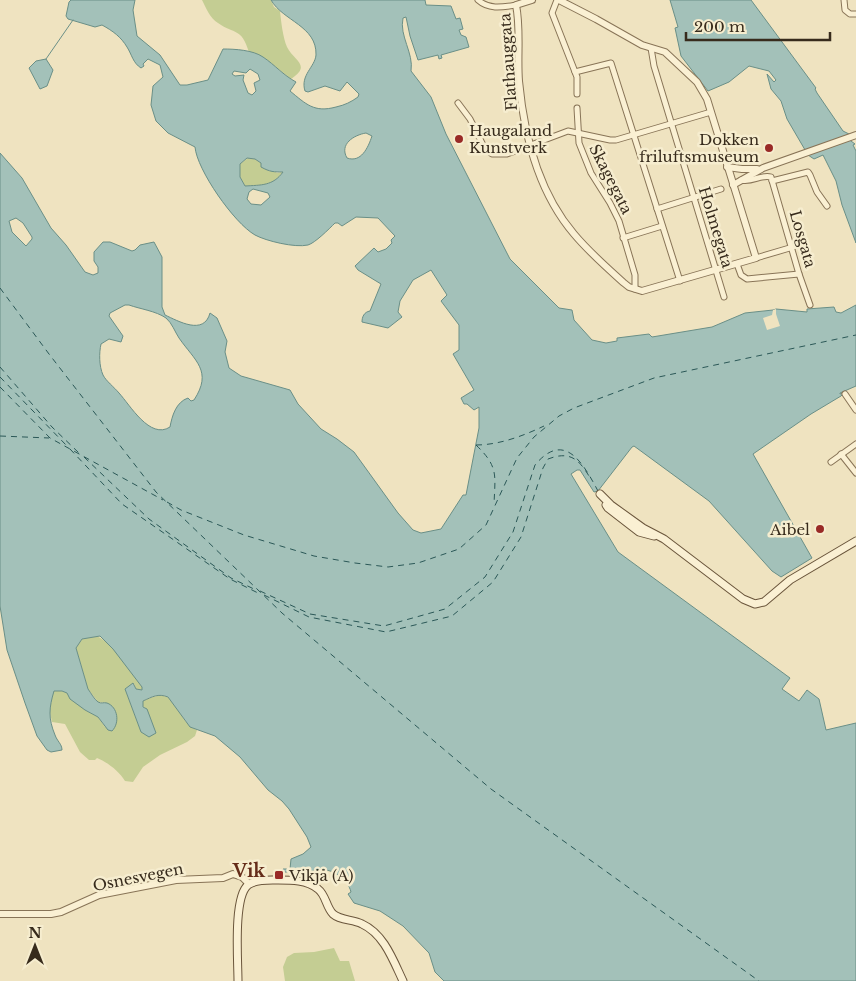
<svg xmlns="http://www.w3.org/2000/svg" width="856" height="981" viewBox="0 0 856 981" font-family="'Libre Baskerville',serif">
<rect width="100%" height="100%" fill="#efe3c0"/>
<g fill="#c4cd93">
<path d="M202,0H271L274,7L280,11C281,21 283,38 287,47C294,61 312,65 291,79L263,57L249,52C241,27 235,35 218,23C210,18 206,8 202,0Z"/>
<path d="M248,158L255,159L277,173L283,172C273,186 261,185 245,186L240,177V164Z"/>
<path d="M95,636C108,637 136,676 142,687V690L136,689L134,684L125,689L141,732L145,708L142,705L143,701C182,682 172,720 197,730L195,736L187,742L160,755L143,767L133,782L125,781C119,771 107,762 97,758L95,760H89L80,752L65,724L52,722L49,708L53,691H62L67,693L85,710L98,717L105,727L107,703L98,702L88,689L76,648L82,639Z"/>
<path d="M334,948L340,961H349L355,981H285L283,967L287,957L294,953L314,952Z"/>
</g>
<g fill="#a3c1b9" stroke="#6a8f87" fill-rule="evenodd">
<path d="M71,0H135L133,10L137,36L160,55L180,85H187L208,80L223,49C235,49 253,50 263,57C275,65 283,75 296,82L290,91C306,104 314,113 336,107C345,105 351,102 358,97L359,94L347,82L340,91L325,86L308,92L305,91C300,75 315,67 316,55C317,26 283,21 271,0H425L426,5L451,6L456,19L460,18L463,29L459,30L461,35L466,37L469,47L441,55L442,58L439,59L438,55L418,60L410,36L406,17L403,18C399,36 414,53 411,71L431,97L446,134L510,259L559,308L572,310L574,320L592,340L606,343L617,341V338L649,334L652,337L712,327L745,313L773,310L776,309L807,312V309L834,307L836,312L841,313L856,305V386L840,393V394L844,393L841,396L811,414L753,454L812,558L781,577L772,571L709,501L634,446L632,447L598,491L594,492L580,470H577L571,474L618,552L790,678L782,689L799,701L807,690L819,699L826,730L856,723V981H444L435,972L429,953L403,926L380,911L354,903L348,894L351,892C348,879 331,867 317,870C309,871 301,874 294,876L293,872H283V869H290L291,859L303,854L311,847L307,837L289,809L282,801L268,790L240,757L215,736L190,727L168,697C158,693 152,697 143,701V707L147,709L156,733L149,737L141,732L125,689L133,683L136,689L142,690V687L113,649L100,636L82,639L76,648L88,689C91,693 94,699 98,702C102,704 103,702 107,703C118,707 120,723 112,731L108,730L98,717L85,710L70,699L67,693L62,691H54C49,708 48,718 55,735C57,741 62,744 62,750L51,752L47,750L37,736L25,703L7,650L0,606V153L22,178L51,228L66,245L85,272L93,275L98,273V267L94,261V252L103,242H110L132,251L135,250L140,245L154,242L162,257V307L165,315C178,321 204,336 210,313L217,318L227,341L225,352L229,368L241,376L290,390L298,404L321,429L337,439L354,452L398,513L413,530L421,533L441,529L463,495H466L479,428V407L474,410L467,404H464L461,398L474,390L453,354L459,350V325L441,301L447,295L431,270L413,280L400,301L398,312L402,317L388,328L362,322C362,317 364,312 370,311L381,284L358,270L355,266L374,248L378,252L386,249L392,243L391,240L395,236L378,218L356,217L342,226L338,223H335C329,229 315,243 308,245C295,248 266,241 255,235C234,223 197,170 195,147L168,133L156,121L151,105L153,86L163,77L160,65L148,59L143,64L144,66L141,68C133,63 132,55 127,47C121,37 113,31 102,25L95,27L68,19L66,16L69,2ZM250,69L258,74L260,80L254,83L256,91L252,95L248,93L243,80L244,75L235,76L232,74L234,71L246,73ZM366,133L372,136C368,148 361,163 347,158C339,144 354,135 366,133ZM247,158L255,159L261,163V167C270,172 274,172 283,172C273,186 261,185 245,186L240,177V164ZM253,189L268,193L270,197L261,205L251,204L247,199L249,192ZM16,218L23,223L32,237V239L26,246L12,232L9,221ZM125,305H129C140,309 156,311 166,318C172,323 175,332 179,338C195,361 213,371 194,400L191,401L188,398C176,402 172,416 170,427C150,440 130,405 119,393C114,387 106,381 103,375C99,366 99,353 101,344L109,339L121,342L123,336L109,316L110,313Z"/>
<path d="M670,0H751L816,88L815,89L817,93L843,131L849,134L847,138L855,144L853,145L856,151V243L842,205L836,181L823,155L814,159L808,155L787,119L781,101L771,89L767,74L774,82L776,80L769,71L749,66L729,82L708,91L681,56L675,28L678,27Z"/>
<path d="M46,59L53,70L47,86L40,89L29,68L36,61Z"/>
</g>
<path fill="#efe3c0" d="M776,309V314L780,326L767,330L763,318L772,315L773,310Z"/>
<g fill="none" stroke-linecap="round" stroke-linejoin="round">
<path stroke="#6a8f87" stroke-width="1" d="M46,59L73,20"/>
<g stroke="#2b5857" stroke-width="1" stroke-dasharray="6 5" stroke-linecap="butt">
<path d="M0,288L49,354L156,492L282,613L491,789L759,981"/>
<path d="M0,367L52,427L79,453"/>
<path d="M0,377L67,446"/>
<path d="M0,387L50,438L163,500"/>
<path d="M0,436L49,438"/>
<path d="M476,445C499,445 523,436 544,426"/>
<path d="M476,445C499,467 495,475 494,505"/>
<path d="M70,449L122,504L230,579L260,594"/>
<path d="M84,457L149,519L231,578L256,590"/>
<path d="M167,502L181,510L244,535L314,556L355,563L388,567L418,563L459,549L486,525L517,458L534,437L559,416L574,408L654,378L856,335"/>
<path d="M260,591L310,614L384,626L445,609L485,577L513,532L535,465C565,429 584,465 598,491"/>
<path d="M264,595L309,617L386,632L452,616L493,582L521,537L543,468L548,459C569,451 578,458 589,476"/>
</g>
<defs>
<g id="minor">
<path d="M478,0C489,10 503,7 516,5"/>
<path d="M557,0L552,13L577,77V94"/>
<path d="M844,0L845,10L850,14H856"/>
<path d="M651,48L654,66L724,297"/>
<path d="M575,72L611,63L680,281"/>
<path d="M458,103L470,119L485,149L492,154H507L568,131L610,140H616L711,112"/>
<path d="M577,108L579,143L591,173L610,203L619,221L635,275V289"/>
<path d="M741,180C752,183 761,174 771,177L799,274L810,305"/>
<path d="M772,181L808,172L810,175L817,192L827,206"/>
<path d="M657,209L721,189"/>
<path d="M623,238L662,226"/>
<path d="M756,258L793,247"/>
<path d="M737,264L741,275L747,279L799,274"/>
<path d="M845,394L856,410"/>
<path d="M841,454L856,473"/>
<path d="M831,462L856,444"/>
</g>
<g id="tertiary">
<path d="M532,0L516,5C521,29 517,56 519,81C524,135 539,193 574,234C589,252 606,267 624,283L629,287L642,291L756,258L707,99L697,82L665,52L642,45L596,19L559,0"/>
<path d="M727,167L742,169H757"/>
<path d="M733,185L763,168L856,135"/>
<path d="M0,914H51L61,912L99,895L176,880L223,878L233,874L242,877L249,884"/>
</g>
<g id="secondary">
<path d="M600,494L611,505L643,528L664,539L743,599L755,604L764,602L790,580L856,541"/>
<path d="M606,505L608,508L639,532L654,536"/>
<path d="M238,981C238,961 233,897 248,885C256,879 269,880 278,880C291,880 307,880 318,889C326,895 326,907 333,914C341,921 353,919 362,924C384,934 393,960 403,981"/>
</g>
</defs>
<use href="#minor" stroke="#887457" stroke-width="7"/>
<use href="#tertiary" stroke="#887457" stroke-width="8"/>
<use href="#secondary" stroke="#6a553b" stroke-width="9"/>
<use href="#minor" stroke="#faf0d3" stroke-width="5"/>
<use href="#tertiary" stroke="#faf0d3" stroke-width="6"/>
<use href="#secondary" stroke="#faf0d3" stroke-width="7"/>
</g>
<g fill="#992a26" stroke="#f6edcf" stroke-width="2">
<circle cx="459" cy="139" r="5"/>
<circle cx="769" cy="148" r="5"/>
<circle cx="820" cy="529" r="5"/>
<rect x="274" y="870" width="10" height="10" rx="2.5"/>
</g>
<g text-anchor="middle" dominant-baseline="central" stroke-width="5" stroke-linejoin="round" paint-order="stroke">
<g font-size="15" fill="#372b1c" stroke="#f6edcf">
<text transform="translate(508 62) rotate(-94)">Flathauggata</text>
<text transform="translate(611 179) rotate(63)">Skagegata</text>
<text transform="translate(716 227) rotate(73)">Holmegata</text>
<text transform="translate(803 239) rotate(74)">Losgata</text>
<text transform="translate(138 877) rotate(-11)">Osnesvegen</text>
</g>
<g font-size="15" fill="#372b1c" stroke="#f6edcf" text-anchor="start">
<text x="469" y="130">Haugaland<tspan x="469" dy="17">Kunstverk</tspan></text>
<text x="759" y="139" text-anchor="end">Dokken<tspan x="759" dy="17">friluftsmuseum</tspan></text>
<text x="810" y="529" text-anchor="end">Aibel</text>
<text x="289" y="875">Vikjå (A)</text>
</g>
<g font-size="18" font-weight="bold" fill="#652d1a" stroke="#f6edcf">
<text x="249" y="871">Vik</text>
</g>
</g>
<g transform="translate(35 946)" stroke="#f6edcf" stroke-width="4" paint-order="stroke">
<path d="M0-4L9 19L0 12L-9 19Z" fill="#372b1c"/>
<text y="-8" font-size="14" font-weight="bold" text-anchor="middle" fill="#372b1c">N</text>
</g>
<path d="M686 32v8h144v-8" fill="none" stroke="#372b1c" stroke-width="2.5"/>
<text x="694" y="32" font-size="15" fill="#372b1c" stroke="#f6edcf" stroke-width="4" paint-order="stroke">200 m</text>
</svg>
